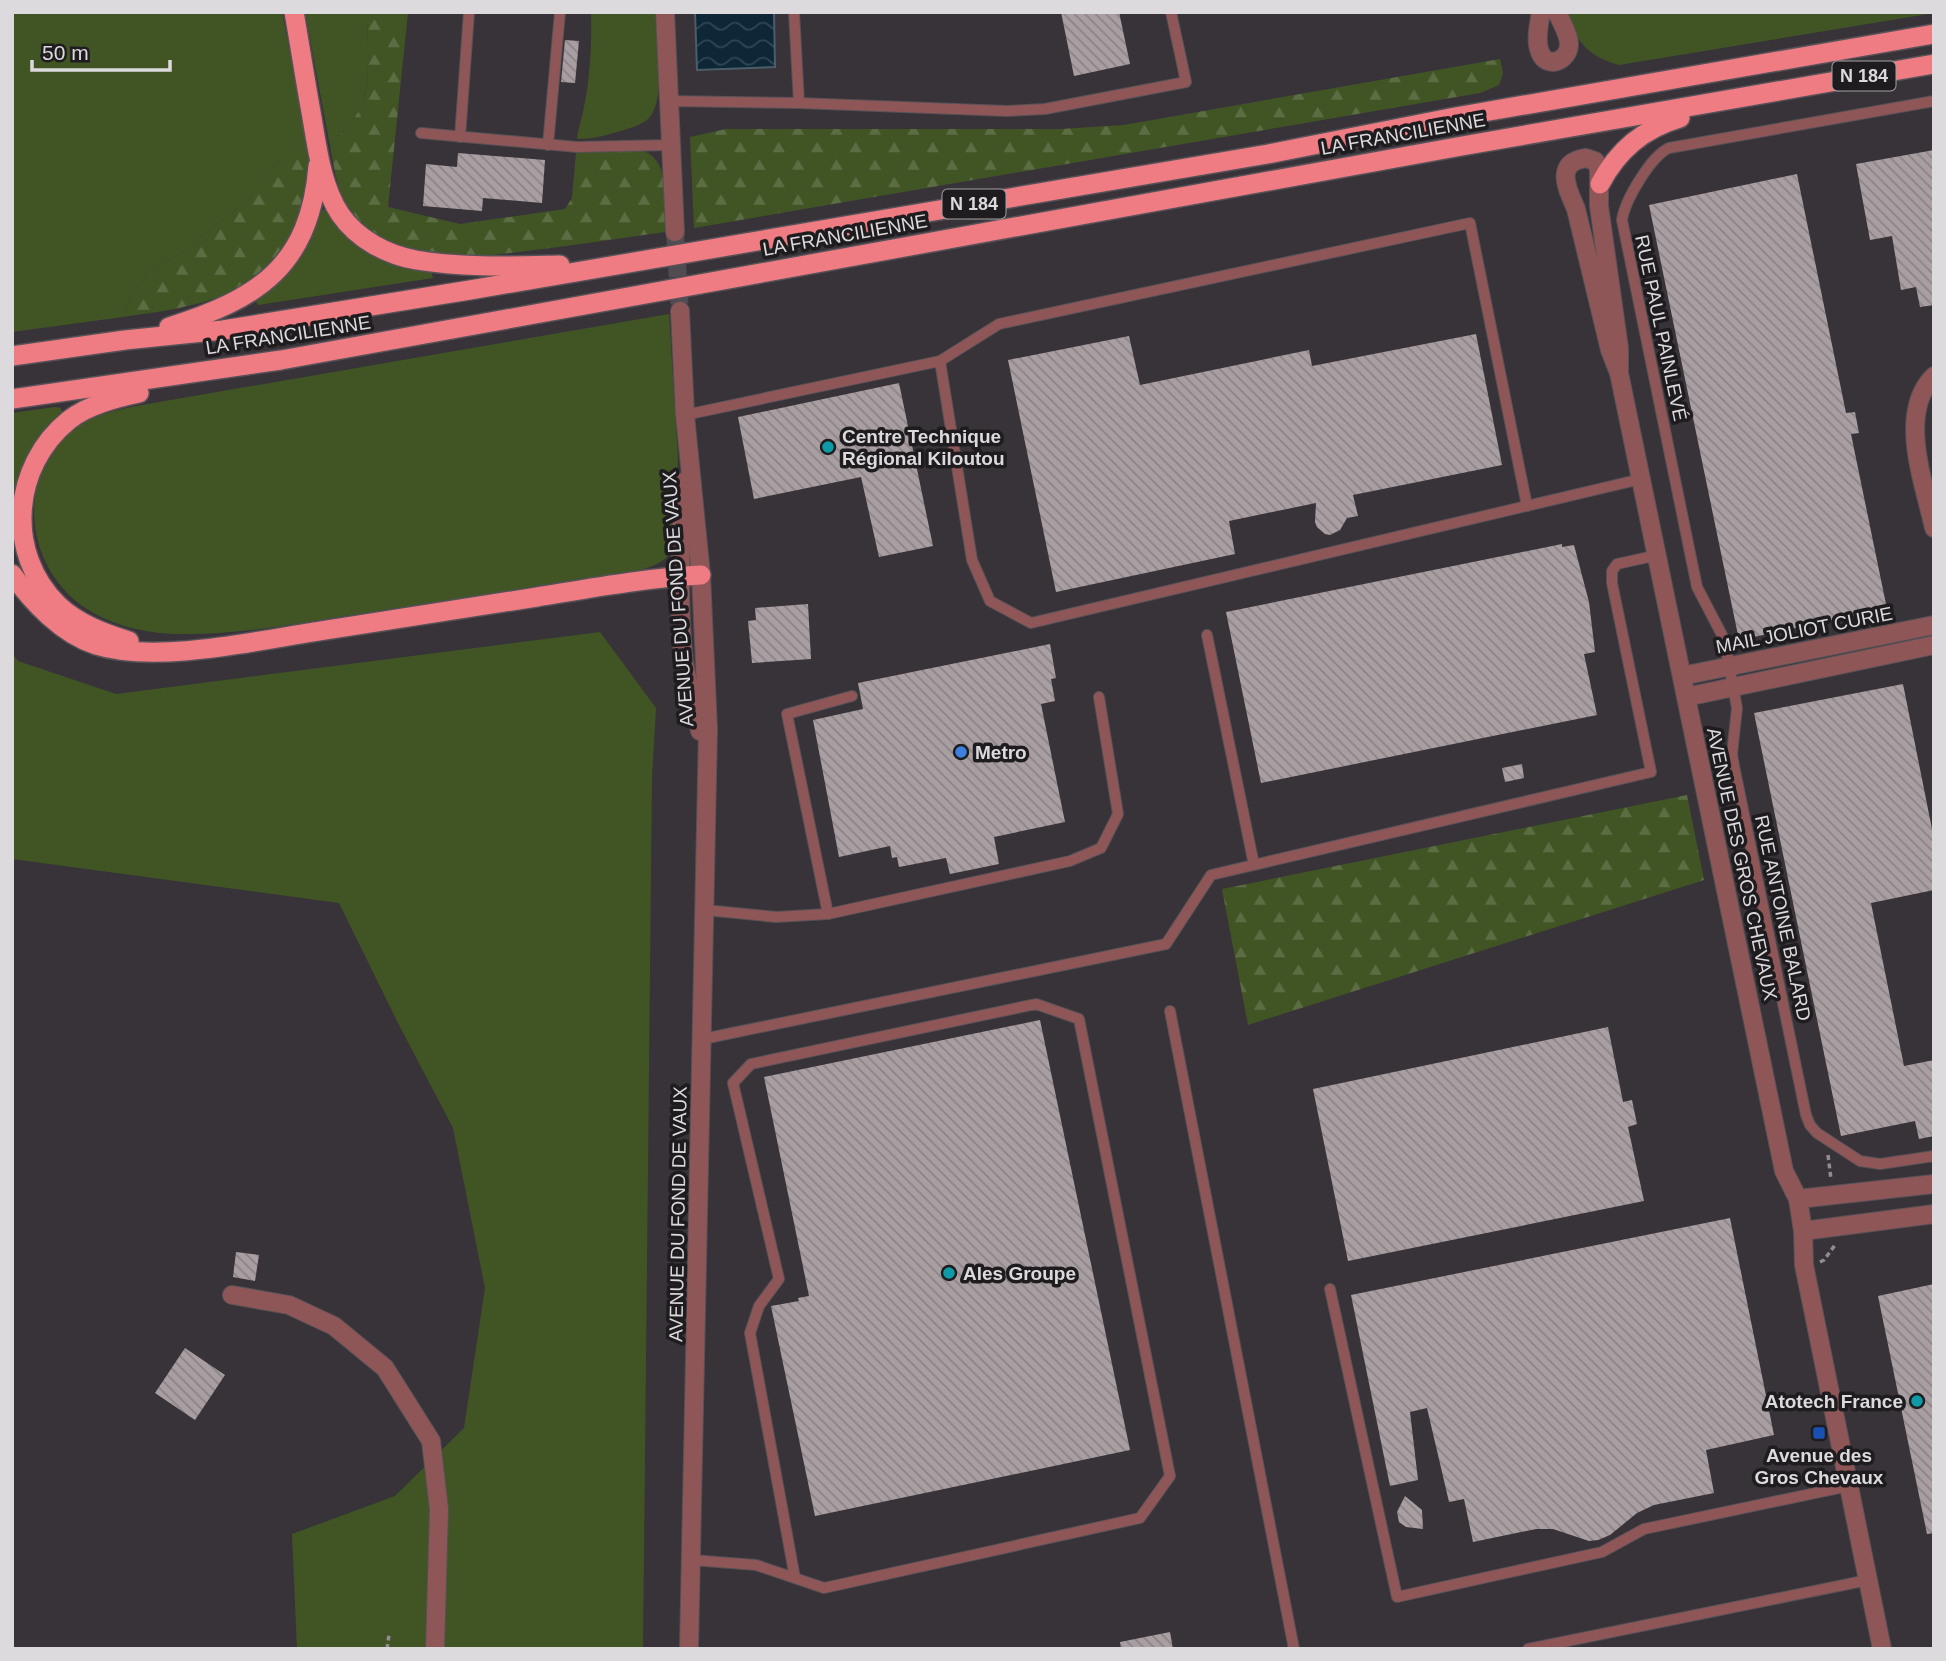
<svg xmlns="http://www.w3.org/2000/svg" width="1946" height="1661" viewBox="0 0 1946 1661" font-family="Helvetica,sans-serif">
<defs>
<pattern id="forest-firs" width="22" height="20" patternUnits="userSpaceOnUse" patternTransform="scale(1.75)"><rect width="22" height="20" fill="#415524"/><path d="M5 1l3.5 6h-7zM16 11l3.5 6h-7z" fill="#5c6d43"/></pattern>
<pattern id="water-waves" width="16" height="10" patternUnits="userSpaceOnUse" patternTransform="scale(1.75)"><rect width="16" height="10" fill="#0d2737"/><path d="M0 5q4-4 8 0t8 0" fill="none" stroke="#304654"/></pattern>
<pattern id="building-back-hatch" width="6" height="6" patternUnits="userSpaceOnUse" patternTransform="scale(1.75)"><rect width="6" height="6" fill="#a99fa2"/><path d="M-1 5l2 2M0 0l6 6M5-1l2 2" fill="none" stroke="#8a8385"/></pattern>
</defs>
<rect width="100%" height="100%" fill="#383339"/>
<g fill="#415524">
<path d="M12,12H282L305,132L288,149L248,200L184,251L151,271L129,300L123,317L12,332Z"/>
<path d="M305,12H367C367,40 373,87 358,112C351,124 340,135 330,146Z"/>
<path d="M591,12H655C656,38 667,99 649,118C642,125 628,129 620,131C605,136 592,139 577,139C578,129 581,122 583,112C590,82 592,43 591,12Z"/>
<path d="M1565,12H1934V13L1619,65C1587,56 1577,42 1565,12Z"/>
<path d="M327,209L431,271L433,278L258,305L256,301C289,274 308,251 322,210Z"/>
<path d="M669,314L678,457L674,546C667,562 656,565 640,570C546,585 452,600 358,614C300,623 240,635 180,634C145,634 103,624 76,601C16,551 19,451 95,417C108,412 123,409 136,406Z"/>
<path d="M55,407L61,408L62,412C29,448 17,468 12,517V413Z"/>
<path d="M600,632L656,708L652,777L643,1649H297L292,1534L395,1496L464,1428L485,1288L453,1128L398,1023L339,903L12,859V653L18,661L116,694Z"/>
</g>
<g fill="url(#forest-firs)">
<path d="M367,12H408L388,207L460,224L565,209L572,198L576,153L638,149C673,157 664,204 665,232C614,239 562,247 510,253C489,255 467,259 446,258C412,255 366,238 348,208C337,190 334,167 330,146C340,135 351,124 358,112C373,87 367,40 367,12Z"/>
<path d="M1500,59L1503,73L1499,85L1480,93L694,228L690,137L726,129H1061L1124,125Z"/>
<path d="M305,132C308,145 313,161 311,175C310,186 304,199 300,211C274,297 201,306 123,317L129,300L151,271L184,251L248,200L288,149Z"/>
<path d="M1687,795L1704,880L1248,1025L1222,889Z"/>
</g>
<path fill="url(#water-waves)" stroke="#4b5d69" stroke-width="2" d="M695,12H774L775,67L697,70Z"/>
<g fill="url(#building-back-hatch)">
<path d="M1061,12H1119L1130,64L1074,76Z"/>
<path d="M565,40L579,41L575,83L561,82Z"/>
<path d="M1934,150V305L1920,307L1916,287L1901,290L1892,236L1870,240L1856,164Z"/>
<path d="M458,153L545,160L542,203L483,198L482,211L423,206L426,164L457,167Z"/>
<path d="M1797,174L1846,413L1855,412L1859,433L1851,434L1887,609L1739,640L1649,205Z"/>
<path d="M1476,334L1502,465L1353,495L1358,516L1347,518L1340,530L1330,535L1325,534L1317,527L1315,522L1316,503L1229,521L1235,554L1056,592L1008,360L1129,336L1140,385L1309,350L1312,366Z"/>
<path d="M899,383L933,546L879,557L861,477L754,499L738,417Z"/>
<path d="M1562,544V547L1574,545L1589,602L1595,652L1584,654L1597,715L1261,783L1226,612Z"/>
<path d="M808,604L811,659L752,663L748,621L756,620L755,608Z"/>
<path d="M1050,644L1056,678L1051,679L1055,701L1041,704L1065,822L994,837L999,864L950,874L946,858L899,867L897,857L892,858L890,846L839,857L813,720L863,709L858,683Z"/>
<path d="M1903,684L1934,839V890L1871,903L1904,1066L1934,1060V1136L1919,1139L1915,1121L1841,1136L1754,713Z"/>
<path d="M1522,764L1524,778L1505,782L1502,768Z"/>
<path d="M1040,1020L1130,1450L815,1516L771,1306L799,1301L798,1298L809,1296L764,1077Z"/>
<path d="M1608,1027L1623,1102L1632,1100L1637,1124L1628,1127L1644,1201L1348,1261L1313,1089Z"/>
<path d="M1730,1218L1774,1435L1706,1450L1714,1493L1654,1505L1637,1513L1610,1535L1598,1540L1589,1541L1553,1529H1536L1473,1542L1464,1499L1449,1502L1427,1408L1410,1412L1418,1480L1390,1486L1351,1295Z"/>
<path d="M236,1252L259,1255L255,1281L233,1277Z"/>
<path d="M1934,1284V1533L1927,1534L1878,1296Z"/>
<path d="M185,1348L225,1375L195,1420L155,1393Z"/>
<path d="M1405,1496L1422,1510L1423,1529L1406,1527L1399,1522L1397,1512Z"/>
<path d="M1170,1632L1173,1649H1121L1120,1642Z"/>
</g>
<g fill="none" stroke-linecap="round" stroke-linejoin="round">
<path stroke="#514c52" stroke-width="18" stroke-dasharray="18 9" stroke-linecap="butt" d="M675,232L680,311"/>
<defs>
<g id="service">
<path d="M794,12L799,103"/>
<path d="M669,101L799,103L1007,111L1045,109L1186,82L1171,12"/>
<path d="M1934,101L1669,148C1651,156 1625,200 1622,220L1697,587L1722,635L1726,649L1737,708L1732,754L1734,766L1806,1115L1810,1125L1817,1133L1860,1161L1880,1164L1934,1156"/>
<path d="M421,133L577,147L671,145"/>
<path d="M460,137L469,12"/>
<path d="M548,145L560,12"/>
<path d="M940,361L999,324L1470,223L1527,506"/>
<path d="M685,415L940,361L972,560L990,601L1031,623L1641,479"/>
<path d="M1207,635L1254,865"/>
<path d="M705,910L776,917L828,914L1070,861L1101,848L1118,814L1099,697"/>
<path d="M828,914L787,714L852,696"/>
<path d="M1170,1011L1294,1649"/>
<path d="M703,1039L1166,944L1211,875L1651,772L1612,583V571L1617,564L1658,555"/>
<path d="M1330,1289L1397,1597L1602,1552L1644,1529L1849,1486"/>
<path d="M692,1560L756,1565L824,1588L1140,1518L1170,1476L1079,1019L1036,1004L751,1064L733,1083L779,1279L759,1306L750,1333L795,1578"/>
<path d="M1528,1649L1868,1580"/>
</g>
<g id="minor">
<path d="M1541,12C1539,24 1535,41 1540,52C1546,70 1569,61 1569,44C1569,34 1561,22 1557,12"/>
<path d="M1586,158L1595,161L1599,168V206L1619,348V373L1610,350L1576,209C1568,190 1553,163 1586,158Z"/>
<path d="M1619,373L1784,1171L1798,1199"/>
<path d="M1934,376C1897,413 1924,482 1934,528"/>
<path d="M1682,676L1934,625"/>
<path d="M1686,697L1934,645"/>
<path d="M232,1295L289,1305L334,1326L385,1368L431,1441L439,1509L435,1649"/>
</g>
<g id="tertiary">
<path d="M665,12L675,232"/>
<path d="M680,311L685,415L701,575L708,729L689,1649"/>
<path d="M683,482C681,542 677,602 684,662C687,686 697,708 700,731"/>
<path d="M1803,1231L1934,1214"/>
<path d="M1882,1649L1804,1265L1803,1231L1798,1199L1934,1184"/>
</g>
<g id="trunk">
<path d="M294,12C300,46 305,79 311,112C317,146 321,185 340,214C357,239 387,255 416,260C464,268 512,266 560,265"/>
<path d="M1600,184C1618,150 1643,129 1680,118"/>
<path d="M169,327C258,299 310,266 318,166"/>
<path d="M12,356L125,340L223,330L470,290L1268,154L1455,117L1934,34"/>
<path d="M12,399L281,360L1462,146L1934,64"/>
<path d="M12,574C32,602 62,634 96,645C153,663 247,643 307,633C383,621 460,609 537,597C592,588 646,578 701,575"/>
<path d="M129,641C104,633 78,624 58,605C5,553 12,466 69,420C88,405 116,398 139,393"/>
</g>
</defs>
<use href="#service" stroke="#565157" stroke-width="12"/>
<use href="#minor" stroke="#565157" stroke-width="20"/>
<use href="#tertiary" stroke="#565157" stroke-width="20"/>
<use href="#trunk" stroke="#565157" stroke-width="22"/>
<g stroke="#908c91" stroke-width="3.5" stroke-dasharray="5 3.5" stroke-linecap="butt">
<path d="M1828,1155L1831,1179"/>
<path d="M1820,1262L1824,1260L1835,1245"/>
<path d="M387,1649L389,1635"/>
</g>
<use href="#service" stroke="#8f5657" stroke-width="10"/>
<use href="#minor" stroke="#8f5657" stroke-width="18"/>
<use href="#tertiary" stroke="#8f5657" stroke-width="18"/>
<use href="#trunk" stroke="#ee7c82" stroke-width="19"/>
</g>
<g fill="#0f9aa8" stroke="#1e1c1e" stroke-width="2.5">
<circle cx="828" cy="447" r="7"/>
<circle cx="949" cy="1273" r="7"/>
<circle cx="1917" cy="1401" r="7"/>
</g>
<circle fill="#3f7fe0" stroke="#1e1c1e" stroke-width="2.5" cx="961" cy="752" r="7"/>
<rect fill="#1a4fb4" stroke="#1e1c1e" stroke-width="2.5" x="1812" y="1426" width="14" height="14" rx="3.5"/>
<g text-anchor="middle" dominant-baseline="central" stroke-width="7" stroke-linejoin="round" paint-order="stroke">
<g fill="#1e1c1e" stroke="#a4a1a4" stroke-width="2">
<rect x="1832.5" y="61.5" width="63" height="29" rx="5"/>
<rect x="942.5" y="189.5" width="63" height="29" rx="5"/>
</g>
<g font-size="18" font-weight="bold" fill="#dddadd">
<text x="1864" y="76">N 184</text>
<text x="974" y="204">N 184</text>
</g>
<g font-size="19" fill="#dddadd" stroke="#1e1c1e">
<text transform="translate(1403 134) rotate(-10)">LA FRANCILIENNE</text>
<text transform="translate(845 235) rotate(-10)">LA FRANCILIENNE</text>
<text transform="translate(1661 328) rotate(78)">RUE PAUL PAINLEVÉ</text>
<text transform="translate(288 335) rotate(-9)">LA FRANCILIENNE</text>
<text transform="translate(678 599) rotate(-94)">AVENUE DU FOND DE VAUX</text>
<text transform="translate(1804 630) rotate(-11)">MAIL JOLIOT CURIE</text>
<text transform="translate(1742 864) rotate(78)">AVENUE DES GROS CHEVAUX</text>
<text transform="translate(1783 918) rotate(78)">RUE ANTOINE BALARD</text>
<text transform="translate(678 1214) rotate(-89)">AVENUE DU FOND DE VAUX</text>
</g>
<g font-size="19" font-weight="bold" fill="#dddadd" stroke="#1e1c1e" text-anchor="start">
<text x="842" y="436">Centre Technique<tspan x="842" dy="22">Régional Kiloutou</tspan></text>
<text x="975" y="752">Metro</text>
<text x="963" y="1273">Ales Groupe</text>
<text x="1903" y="1401" text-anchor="end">Atotech France</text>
<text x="1819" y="1455" text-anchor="middle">Avenue des<tspan x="1819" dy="22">Gros Chevaux</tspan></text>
</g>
</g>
<rect width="1946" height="1661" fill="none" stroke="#dddadd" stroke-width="28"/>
<path d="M32 60v10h138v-10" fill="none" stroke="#dddadd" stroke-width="3.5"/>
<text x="42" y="60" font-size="21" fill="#dddadd" stroke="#1e1c1e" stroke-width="5" paint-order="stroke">50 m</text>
</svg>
